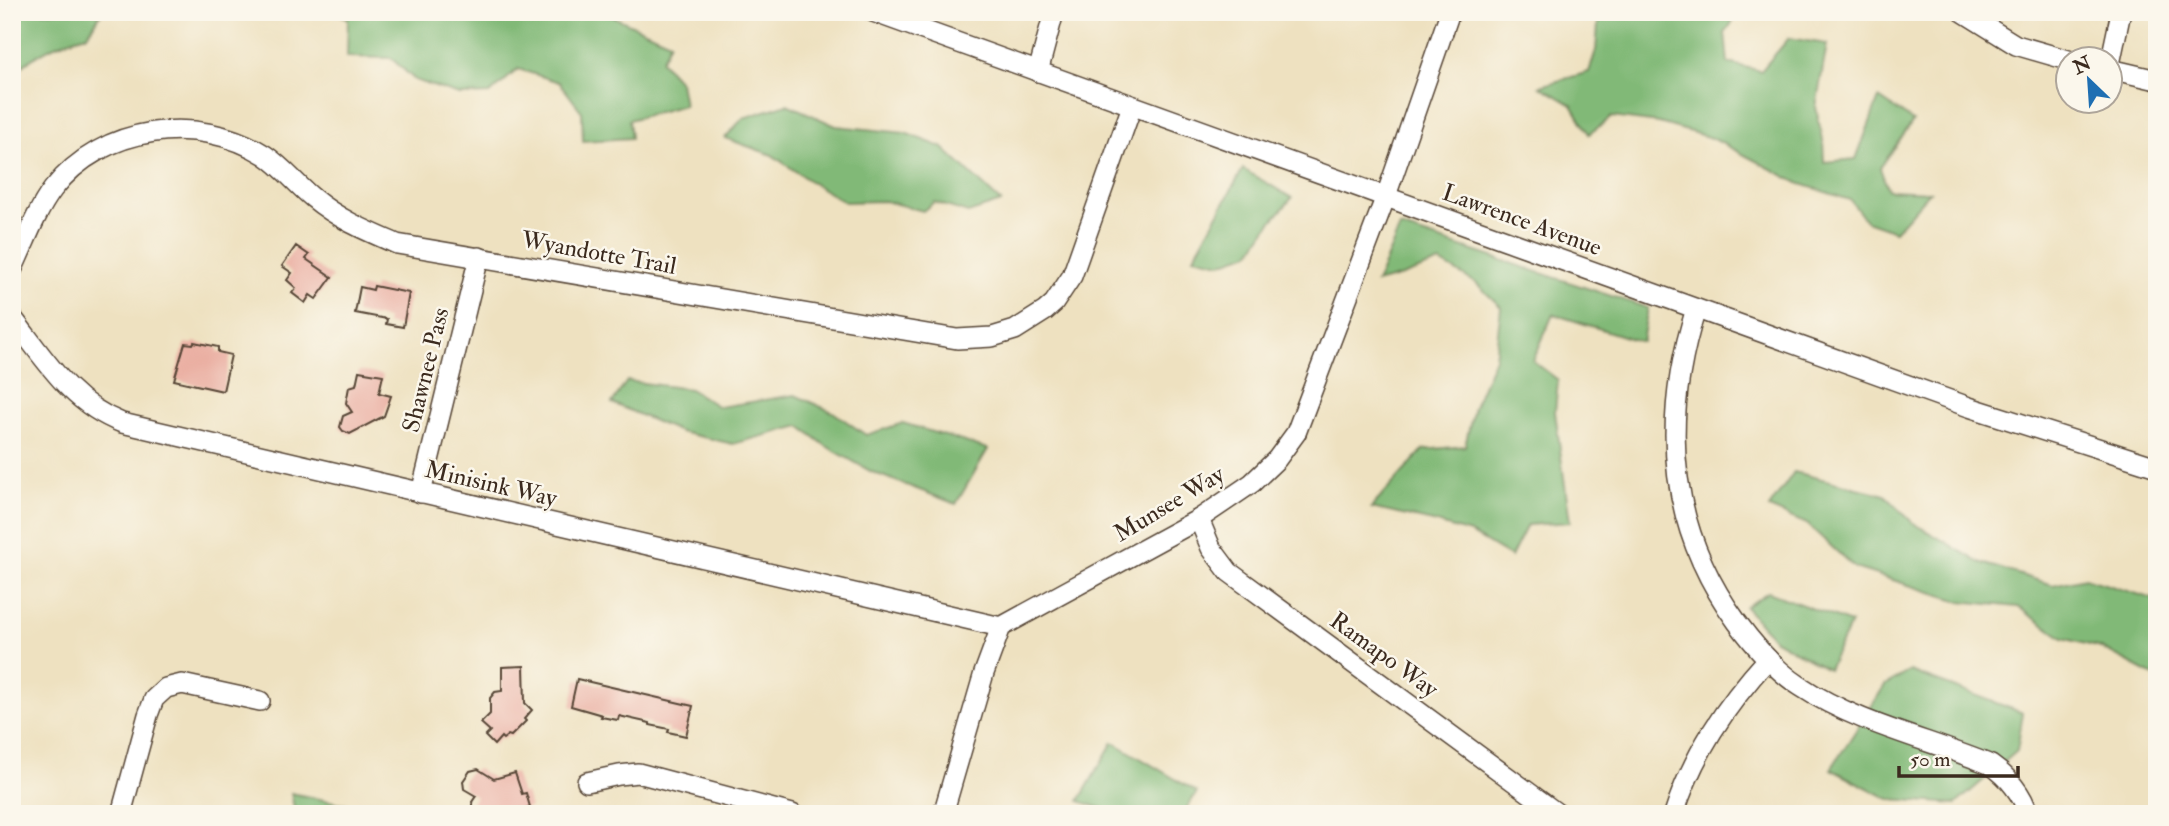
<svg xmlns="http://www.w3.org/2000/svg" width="2169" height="826" viewBox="0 0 2169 826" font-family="'IM FELL Double Pica',serif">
<rect width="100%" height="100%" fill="#fbf7ec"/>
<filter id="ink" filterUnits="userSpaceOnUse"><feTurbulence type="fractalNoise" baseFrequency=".0143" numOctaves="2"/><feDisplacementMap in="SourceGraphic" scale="14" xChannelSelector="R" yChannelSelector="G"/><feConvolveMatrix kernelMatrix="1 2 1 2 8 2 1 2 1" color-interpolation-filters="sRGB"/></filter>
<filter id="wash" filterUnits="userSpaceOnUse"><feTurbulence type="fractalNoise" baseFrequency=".00686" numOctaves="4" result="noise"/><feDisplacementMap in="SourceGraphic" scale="28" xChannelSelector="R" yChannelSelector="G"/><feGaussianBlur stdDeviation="1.57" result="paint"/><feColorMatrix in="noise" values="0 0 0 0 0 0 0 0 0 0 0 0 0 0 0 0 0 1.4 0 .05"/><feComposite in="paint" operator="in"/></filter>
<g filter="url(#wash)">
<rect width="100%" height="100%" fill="#eee1c0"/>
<g fill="#81b977" stroke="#5e724a" stroke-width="2">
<path d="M12,12H102L87,35C58,42 34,54 12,75Z"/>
<path d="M334,12H603L670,42L661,61L680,82L684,105L629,120L631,138L583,141L582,112L559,82L518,69L490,94L459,95L415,80L391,58L347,57L348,18Z"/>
<path d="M1599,12H1739L1725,33L1728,63L1761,71L1789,38L1827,44L1816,107L1823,140L1824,162L1856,159L1879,98L1913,121L1880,168L1888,190L1930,192L1895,231L1866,221L1850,200L1798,183L1712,138L1659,123L1612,117L1589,134L1572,105L1540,86L1589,72L1596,50Z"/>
<path d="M787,104L836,126L905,133L942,147L1001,202L968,213L934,202L923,211L885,201L845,202L811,182L772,155L725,138L743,118Z"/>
<path d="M1243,169L1292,198L1271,222L1250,253L1221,263L1194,257Z"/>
<path d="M1400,227L1648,308L1642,342L1553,314L1533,361L1558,380L1555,412L1570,522L1527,525L1511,557L1470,533L1433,522L1371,508L1423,450L1465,446L1474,407L1495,358L1501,307L1476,283L1440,262L1402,276L1376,283Z"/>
<path d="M627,381L690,389L719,407L795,395L833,412L866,435L903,423L988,449L956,504L872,472L826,446L800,426L733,444L680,432L612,403Z"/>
<path d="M1794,472L1885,495L1912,522L1979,562L2053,585L2085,578L2157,600V678L2101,648L2063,638L2018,607L1959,601L1855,568L1807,524L1769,508Z"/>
<path d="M1768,592L1851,623L1828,669L1775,640L1745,607Z"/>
<path d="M1910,671L2023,713L2017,751L1956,804L1889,799L1831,769L1885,685Z"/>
<path d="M1113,742L1197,792L1183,814H1119L1079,801Z"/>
<path d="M291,793L391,814H295Z"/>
</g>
<g id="blocks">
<g fill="#eaaea1">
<path d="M296,246L309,255L306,259L332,277L316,299L310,295L305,303L292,293L296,288L287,280L292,273L282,266Z"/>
<path d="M374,286L409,293L403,327L386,324L387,319L355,313L360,287L373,290Z"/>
<path d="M194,342L218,347V352L231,355L223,391L174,380L185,343L193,344Z"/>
<path d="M359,371L383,375L379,393L391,396L384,416L350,434L343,431L340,427L343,416L352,412L346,403L349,387L356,385Z"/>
<path d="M524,666L525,703L532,710L524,719L526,721L511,736L508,735L503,739L501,737L494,745L485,736L490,731L481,723L490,714V698L495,692L502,691V667Z"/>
<path d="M577,679L693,706L686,736L668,732L669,729L650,725V723L619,716L618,720L601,717L602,715L571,706Z"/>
<path d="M478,769L494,779L515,773L522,794L526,793L530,807L526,808L528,814H501L494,809L479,813L474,810L472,802L476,796L464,789L463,781L470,771Z"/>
</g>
</g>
</g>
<g filter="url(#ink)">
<use href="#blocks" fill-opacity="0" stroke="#564536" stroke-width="2"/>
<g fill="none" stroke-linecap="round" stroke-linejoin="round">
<defs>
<g id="street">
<path d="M873,12L1969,407L2157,467"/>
<path d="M1963,12L2016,45L2068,60"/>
<path d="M2110,64L2121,12"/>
<path d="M2110,69L2157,80"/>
<path d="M1038,72L1054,12"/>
<path d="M12,270C25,243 35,213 53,189C102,125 199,113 265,155C283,167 296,184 313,198C338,219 367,231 397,244L957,339L992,337L1015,330L1045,311L1054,303L1072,276L1132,106"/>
<path d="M1696,309C1661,419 1667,526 1737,622C1754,645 1775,670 1800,686C1857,724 1928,739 1991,765C2007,776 2023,794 2028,814"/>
<path d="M12,317C45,359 70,403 122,423L1001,627"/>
<path d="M421,493L479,257"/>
<path d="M1199,519L1211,548L1229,572L1558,814"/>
<path d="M587,782L619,775L638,773L792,814"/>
<path d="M121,814L148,715L154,699L166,688L182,684L260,701"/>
<path d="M943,814L984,673L1001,627L1199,519L1252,483L1277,459L1296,433L1386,196L1450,12"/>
<path d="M1674,814C1693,754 1726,705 1768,659"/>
</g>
</defs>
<use href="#street" stroke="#564536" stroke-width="22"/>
<use href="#street" stroke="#fff" stroke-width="19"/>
</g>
</g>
<g text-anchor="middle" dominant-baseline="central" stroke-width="5" stroke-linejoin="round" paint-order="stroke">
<g font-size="24" fill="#3b2a1e" stroke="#fbf7ec">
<text transform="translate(1522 220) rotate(20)">Lawrence Avenue</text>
<text transform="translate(599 253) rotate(10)">Wyandotte Trail</text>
<text transform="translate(426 370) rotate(-76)">Shawnee Pass</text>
<text transform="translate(491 484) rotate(13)">Minisink Way</text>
<text transform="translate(1169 504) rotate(-31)">Munsee Way</text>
<text transform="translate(1384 655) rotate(36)">Ramapo Way</text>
</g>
</g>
<rect width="2169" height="826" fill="none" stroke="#fbf7ec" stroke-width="42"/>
<g transform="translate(2089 80) rotate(335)"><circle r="33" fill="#fbf7ec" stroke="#aea59a" stroke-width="2"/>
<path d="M0-5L12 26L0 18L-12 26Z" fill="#1f6fb2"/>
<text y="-10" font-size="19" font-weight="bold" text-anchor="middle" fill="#3b2a1e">N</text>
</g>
<path d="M1899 766v10h119v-10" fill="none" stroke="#3b2a1e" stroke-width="3.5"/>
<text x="1910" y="766" font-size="21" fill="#3b2a1e" stroke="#fbf7ec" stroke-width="5" paint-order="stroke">50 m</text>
</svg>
